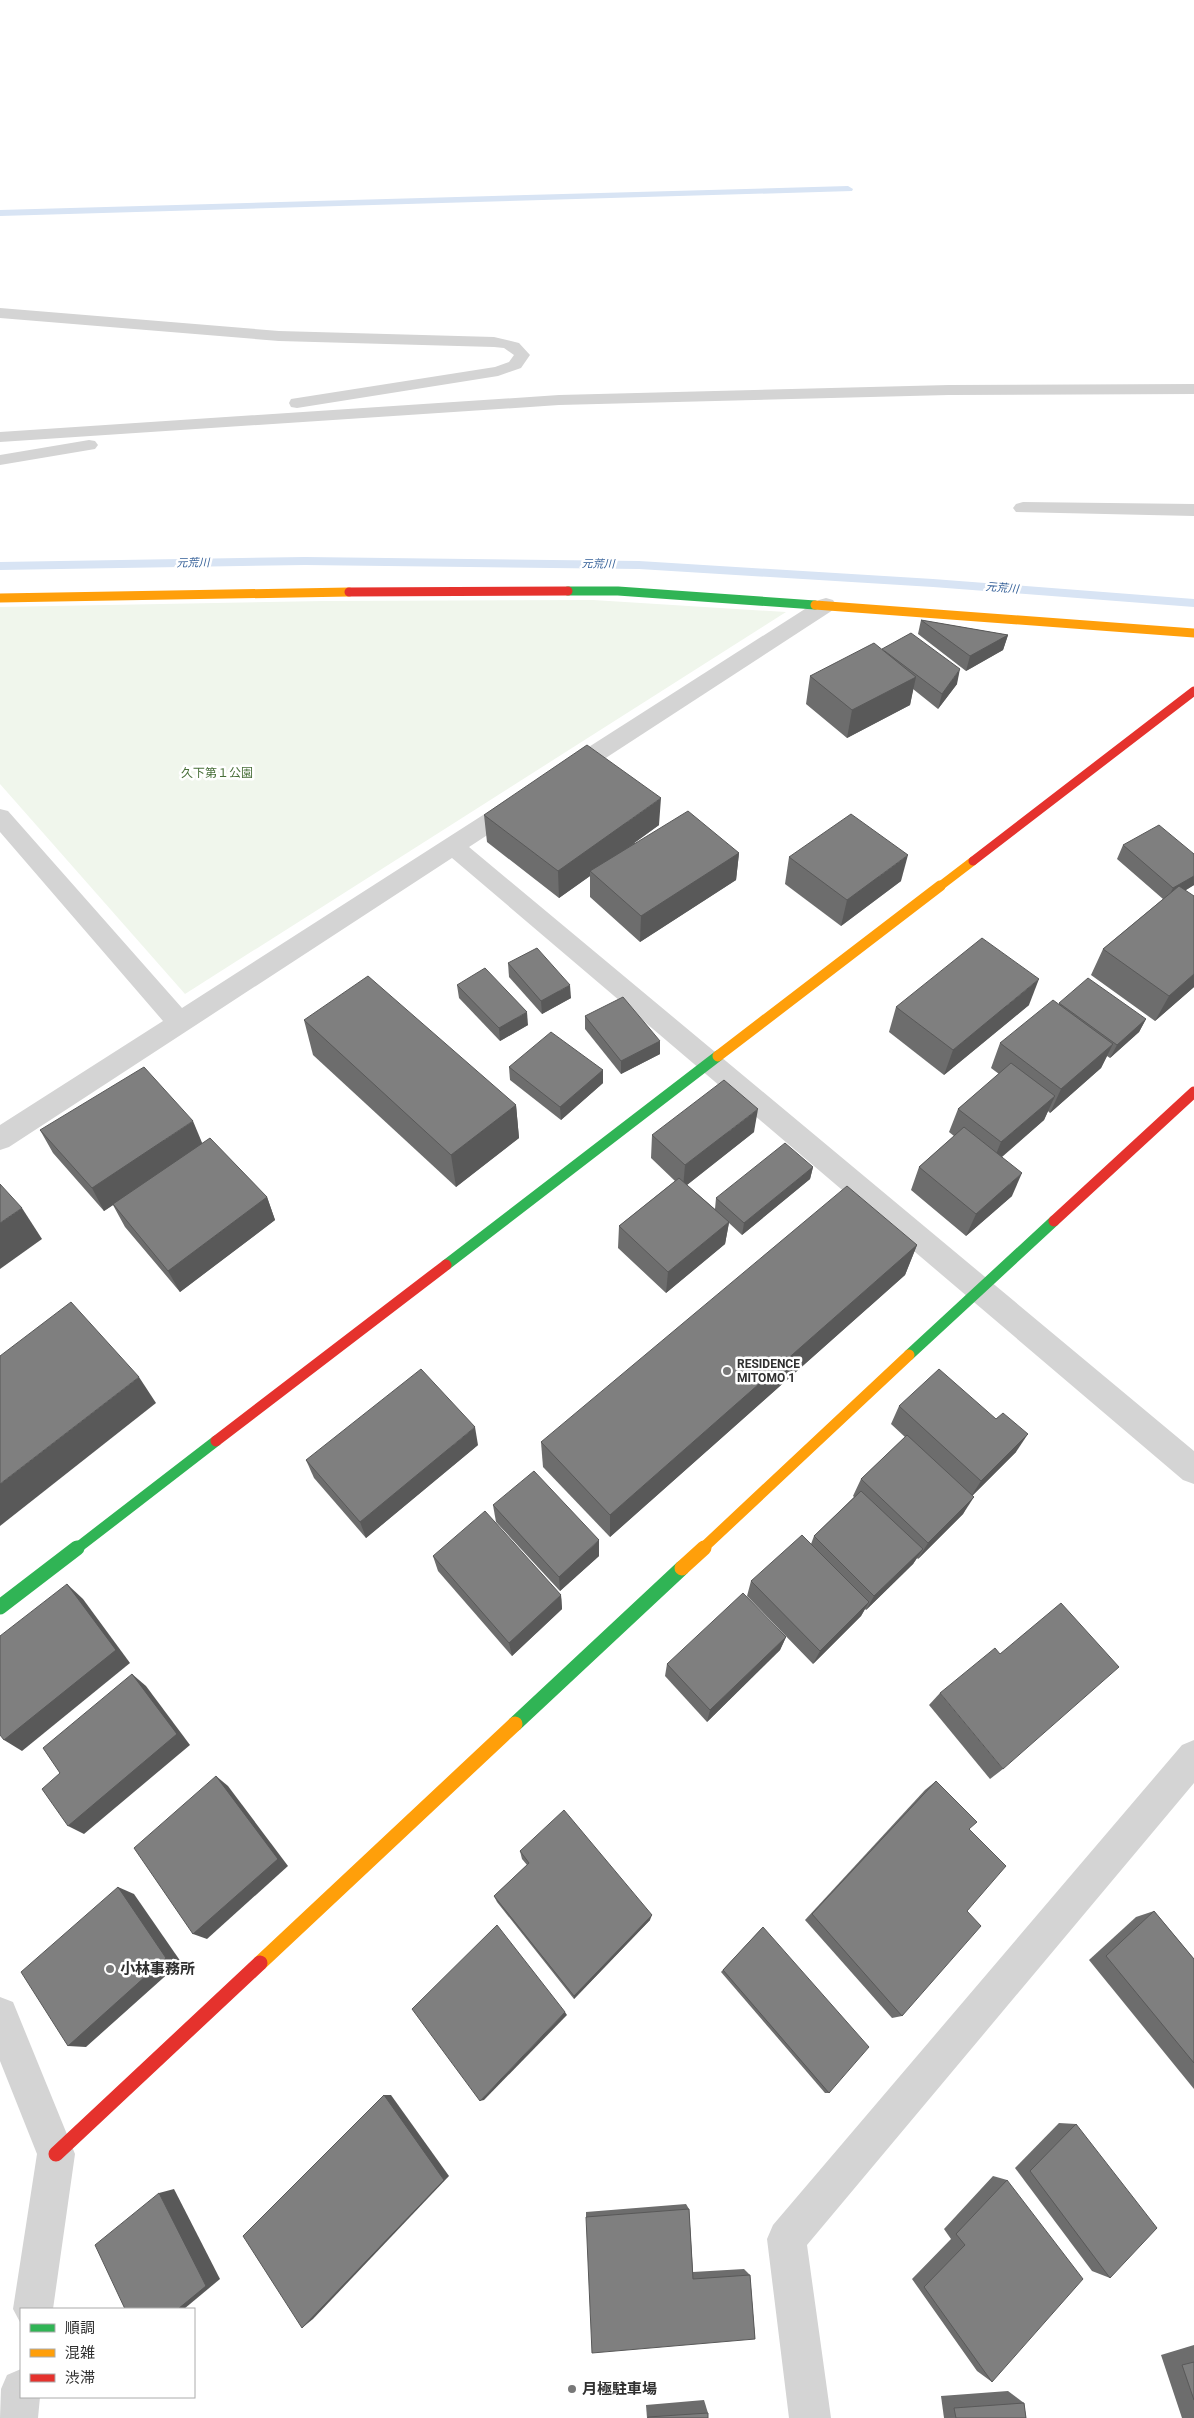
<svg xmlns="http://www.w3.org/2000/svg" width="1194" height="2418" viewBox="0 0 1194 2418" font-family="Roboto,'Noto Sans JP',sans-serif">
<rect width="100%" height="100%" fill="#fff"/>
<path fill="#f0f6ec" d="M593,600L786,612L185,994L0,784V607L324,601Z"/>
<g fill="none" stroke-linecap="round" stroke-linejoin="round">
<g fill="#d8e4f4" fill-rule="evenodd">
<path d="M848,186L853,189L852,191L0,216V210Z"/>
<path d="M305,557L639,561L933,579L1194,599V607L933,587L639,569L305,565L0,570V562Z"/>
</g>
<g fill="#d4d4d4" fill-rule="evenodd">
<path d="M0,308L279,331L494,337L519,343L530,355L521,368L498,376L297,408L291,407L289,403L291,399L495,367L509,362L514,355L504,348L494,347L279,341L0,318Z"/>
<path d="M1194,384V394L949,395L559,405L0,442V432L559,395L949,385Z"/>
<path d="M89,440L95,441L98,445L95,449L0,465V455Z"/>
</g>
<g fill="#d4d4d4" fill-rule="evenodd">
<path d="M1023,502L1194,504V516L1016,512L1013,508L1016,504Z"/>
<path d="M826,598L833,600L836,605L833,610L575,778L567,780L559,778L556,772L559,766L819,600Z"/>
<path d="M516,797L524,799L527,805L524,811L469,847L1194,1451V1484L1183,1480L452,858L9,1147L0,1150V1125L163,1021L0,832V809L8,811L182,1008L508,799Z"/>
<path d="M1194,1740V1783L807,2245L831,2418H789L767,2239L773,2225L1182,1745Z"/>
<path d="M0,1997L13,2002L75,2154L53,2309H21V2324L13,2309L37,2154L0,2061Z"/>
<path d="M21,2369V2397H40L38,2418H0L1,2389L7,2375Z"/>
</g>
<path stroke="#30b455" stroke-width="9" d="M568,591H618L815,605"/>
<g stroke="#30b455" stroke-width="11">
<path d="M446,1265L718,1056"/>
<path d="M909,1355L1054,1221"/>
<path d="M76,1549L216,1441"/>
</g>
<g stroke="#30b455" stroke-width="15">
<path d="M0,1607L77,1548"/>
<path d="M515,1724L682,1568"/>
</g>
<g stroke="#ff9f0a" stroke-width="9">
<path d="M0,598L349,592"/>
<path d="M815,605L1194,633"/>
<path d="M939,887L973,861"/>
</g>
<g stroke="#ff9f0a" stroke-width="11">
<path d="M718,1056L940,886"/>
<path d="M702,1549L909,1355"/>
</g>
<g stroke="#ff9f0a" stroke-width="15">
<path d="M682,1568L704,1548"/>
<path d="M260,1963L515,1724"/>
</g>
<g stroke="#e5322d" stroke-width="9">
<path d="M349,592L568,591"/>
<path d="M973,861L1194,691"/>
</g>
<g stroke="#e5322d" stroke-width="11">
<path d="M1054,1221L1194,1092"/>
<path d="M216,1441L446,1265"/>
</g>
<path stroke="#e5322d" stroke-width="15" d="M56,2154L260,1963"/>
</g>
<g fill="#6d6d6d">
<path d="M921,620L1008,635L1003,650L966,671L918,634Z"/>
<path d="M882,650L957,684L938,709L913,689L910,705L847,738L806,704L810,676Z"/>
<path d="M484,815L659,825L634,843L739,853L736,880L640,942L590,897V876L559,898L487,842Z"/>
<path d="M1123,845L1194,854V885L1186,890L1194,987L1155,1021L1091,975L1103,949L1163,899L1117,859Z"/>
<path d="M789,857L901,881L841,926L785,884Z"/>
<path d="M508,963L571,998L542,1014L509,977Z"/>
<path d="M457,985L528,1025L500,1041L459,998Z"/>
<path d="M1059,1003L1146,1019L1139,1032L1110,1058L1107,1056L1101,1068L1050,1113L1048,1111L1044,1120L1002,1157L1012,1196L966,1236L911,1190L919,1167L954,1136L949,1132L958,1109L999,1074L991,1068L1000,1043L1059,1004Z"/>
<path d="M1029,1005L944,1075L889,1032L896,1007Z"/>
<path d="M585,1016L660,1041V1054L621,1074L585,1029Z"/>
<path d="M304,1020L516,1105L519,1138L456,1187L313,1055Z"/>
<path d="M509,1067L603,1070V1083L561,1120L510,1080Z"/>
<path d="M40,1130L202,1143L267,1197L275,1220L180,1292L125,1227L113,1205L104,1211L53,1153Z"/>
<path d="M754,1132L687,1185L715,1209L716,1198L813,1167L810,1179L742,1235L729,1223L725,1244L666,1293L618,1248L619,1226L675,1181L651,1158L652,1135Z"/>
<path d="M917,1245L905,1275L610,1537L543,1467L541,1442Z"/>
<path d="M899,1406L1016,1452L972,1496L963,1514L918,1559L917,1558L913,1564L866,1610L865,1609L861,1616L813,1664L747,1596L751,1581L811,1544L814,1536L854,1497L853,1496L861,1479L905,1437L891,1424Z"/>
<path d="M478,1445L366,1538L314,1478L306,1460Z"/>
<path d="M493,1505L599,1556L560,1591L496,1522Z"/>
<path d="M433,1556L561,1595L562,1609L512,1656L438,1571Z"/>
<path d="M786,1637L780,1650L707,1722L665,1676L667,1664Z"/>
<path d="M940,1693L1003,1769L990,1779L929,1705Z"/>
<path d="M936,1781L969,1829L967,1911L902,2016L892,2018L805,1920L925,1790Z"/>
<path d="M520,1851L650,1920L574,1999L497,1902L494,1896L527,1865L522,1859Z"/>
<path d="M1154,1911L1194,1959V2089L1089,1960L1136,1917Z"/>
<path d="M763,1927L829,2093H825L721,1972Z"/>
<path d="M1059,2123L1076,2124L1110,2278L1092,2271L1015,2168Z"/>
<path d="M993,2176L1007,2180L992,2382L977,2371L912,2279L951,2239L944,2229Z"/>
<path d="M686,2204L689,2209L693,2272L744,2269L750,2275L755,2339L586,2217V2212Z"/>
<path d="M1194,2345V2418H1182L1161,2355Z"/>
<path d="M1008,2391L1024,2403L1026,2418H944L941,2396Z"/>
<path d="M704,2400L708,2413V2418H647L646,2405Z"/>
</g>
<g fill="#595959">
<path d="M1008,635L1003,650L966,671L970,656Z"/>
<path d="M960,669L957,684L938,709L942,694Z"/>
<path d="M916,677L910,705L847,738L852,710Z"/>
<path d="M661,798L659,825L593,873L590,871V876L559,898L558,871Z"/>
<path d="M739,853L736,880L640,942L641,916Z"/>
<path d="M908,855L901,881L841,926L847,900Z"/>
<path d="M1194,876V885L1166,902L1173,888Z"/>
<path d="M1194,974V987L1155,1021L1169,996Z"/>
<path d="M1039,979L1029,1005L944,1075L953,1050Z"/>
<path d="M570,985L571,998L542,1014L541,1001Z"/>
<path d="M527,1012L528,1025L500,1041L499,1028Z"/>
<path d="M1146,1019L1139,1032L1110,1058L1117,1045Z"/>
<path d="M660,1041V1054L621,1074V1061Z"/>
<path d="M1113,1044L1101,1068L1050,1113L1061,1089Z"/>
<path d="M603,1070V1083L561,1120L560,1107Z"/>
<path d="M1055,1096L1044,1120L991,1166L1001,1142Z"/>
<path d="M516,1105L519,1138L456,1187L451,1155Z"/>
<path d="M758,1109L754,1132L683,1188L685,1165Z"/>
<path d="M193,1121L203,1145L104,1211L92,1188Z"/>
<path d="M813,1167L810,1179L742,1235L744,1223Z"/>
<path d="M1022,1173L1012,1196L966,1236L976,1214Z"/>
<path d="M267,1197L275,1220L180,1292L168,1271Z"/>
<path d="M22,1208L42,1239L0,1269V1223Z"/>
<path d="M729,1222L725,1244L666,1293L668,1272Z"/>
<path d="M917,1245L905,1275L610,1537V1515Z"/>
<path d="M139,1377L156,1403L0,1526V1484Z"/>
<path d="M475,1427L478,1445L366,1538L360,1522Z"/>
<path d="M1028,1434L1016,1452L970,1498L981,1481Z"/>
<path d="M974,1497L963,1514L918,1559L928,1543Z"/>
<path d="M599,1540V1556L560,1591L559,1577Z"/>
<path d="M923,1549L913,1564L866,1610L874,1596Z"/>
<path d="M67,1584L83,1599L130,1663L22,1751L4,1740Z"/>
<path d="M561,1595L562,1609L512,1656L509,1643Z"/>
<path d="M869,1602L861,1616L813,1664L820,1651Z"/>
<path d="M786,1637L780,1650L707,1722L710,1710Z"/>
<path d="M132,1674L146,1686L190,1745L84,1834L68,1826Z"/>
<path d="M216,1776L228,1786L288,1866L207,1939L193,1934Z"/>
<path d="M118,1887L134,1894L181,1962L86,2047L68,2046Z"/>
<path d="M652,1915L650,1920L574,1999V1996Z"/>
<path d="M565,2012L567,2015L484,2100L480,2101Z"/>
<path d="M384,2095H391L449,2176L313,2319L302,2328Z"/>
<path d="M174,2189L220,2279L184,2309H178L159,2193Z"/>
</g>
<g fill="#7f7f7f" stroke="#595959">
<path d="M921,620L1008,635L970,656Z"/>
<path d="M911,633L960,669L942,694L882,649Z"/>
<path d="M874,643L916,677L852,710L810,676Z"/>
<path d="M587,745L661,798L558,871L484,815Z"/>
<path d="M688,811L739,853L641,916L590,871Z"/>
<path d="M851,814L908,855L847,900L789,857Z"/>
<path d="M1159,825L1194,854V876L1173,888L1123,845Z"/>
<path d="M1179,886L1194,896V974L1169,996L1103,949Z"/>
<path d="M982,938L1039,979L953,1050L896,1007Z"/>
<path d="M537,948L570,985L541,1001L508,963Z"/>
<path d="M485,968L527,1012L499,1028L457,985Z"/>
<path d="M368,976L516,1105L451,1155L304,1020Z"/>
<path d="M1088,978L1146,1019L1117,1045L1059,1003Z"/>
<path d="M623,997L660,1041L621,1061L585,1016Z"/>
<path d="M1053,1000L1113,1044L1061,1089L1000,1043Z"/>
<path d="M551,1032L603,1070L560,1107L509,1067Z"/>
<path d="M1011,1063L1055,1096L1001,1142L958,1109Z"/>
<path d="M144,1067L193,1121L92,1188L40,1130Z"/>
<path d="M724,1080L758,1109L685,1165L652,1135Z"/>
<path d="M964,1127L1022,1173L976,1214L919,1167Z"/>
<path d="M210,1138L267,1197L168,1271L113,1204Z"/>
<path d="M785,1143L813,1167L744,1223L716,1198Z"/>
<path d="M679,1178L729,1222L668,1272L619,1226Z"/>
<path d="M0,1184L22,1208L0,1223Z"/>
<path d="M847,1186L917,1245L610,1515L541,1442Z"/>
<path d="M71,1302L139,1377L0,1484V1356Z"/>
<path d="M421,1369L475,1427L360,1522L306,1460Z"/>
<path d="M939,1369L996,1419L1003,1413L1028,1434L981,1481L899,1406Z"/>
<path d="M907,1435L974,1497L928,1543L861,1479Z"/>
<path d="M534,1471L599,1540L559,1577L493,1505Z"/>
<path d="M861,1491L923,1549L874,1596L814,1536Z"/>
<path d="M485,1511L561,1595L509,1643L433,1556Z"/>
<path d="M802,1535L869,1602L820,1651L751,1581Z"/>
<path d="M67,1584L116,1650L4,1740L0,1735V1636Z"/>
<path d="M743,1593L786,1637L710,1710L667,1664Z"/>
<path d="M1061,1603L1119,1667L1003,1769L940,1693L995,1648L1000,1654Z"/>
<path d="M132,1674L177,1734L68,1826L42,1789L60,1773L43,1748Z"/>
<path d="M216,1776L278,1859L193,1934L134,1848Z"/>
<path d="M936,1781L977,1822L969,1829L1006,1866L967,1911L981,1926L902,2016L812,1914Z"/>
<path d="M564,1810L652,1915L574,1996L494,1896L529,1863L520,1851Z"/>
<path d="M118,1887L166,1958L68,2046L21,1972Z"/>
<path d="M1154,1911L1194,1959V2063L1106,1956Z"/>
<path d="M497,1925L565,2012L480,2101L412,2009Z"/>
<path d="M763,1927L869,2047L829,2093L723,1970Z"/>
<path d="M384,2095L444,2180L302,2328L243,2236Z"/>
<path d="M1076,2124L1157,2228L1110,2278L1030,2171Z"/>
<path d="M1007,2180L1083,2279L992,2382L924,2287L965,2245L956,2234Z"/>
<path d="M159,2193L206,2286L178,2309H125L95,2245Z"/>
<path d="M689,2209L693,2279L750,2275L755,2339L592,2353L586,2217Z"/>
<path d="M1194,2362V2400L1182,2365Z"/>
<path d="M1024,2403L1026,2418H956L954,2408Z"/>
<path d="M708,2413V2418H648V2417Z"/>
</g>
<g fill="#787878" stroke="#fff" stroke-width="2">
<circle cx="727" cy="1371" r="5"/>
<circle cx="110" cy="1969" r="5"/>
<circle cx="572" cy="2389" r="5"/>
</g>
<g text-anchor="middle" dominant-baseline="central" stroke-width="5" stroke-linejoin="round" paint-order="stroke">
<g font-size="11" font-style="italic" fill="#366199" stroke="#fff">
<text transform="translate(193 563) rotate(-1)">元荒川</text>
<text transform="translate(598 564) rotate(1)">元荒川</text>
<text transform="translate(1002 588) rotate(5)">元荒川</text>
</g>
<g font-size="12" fill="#486f39" stroke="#fff">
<text x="217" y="773">久下第１公園</text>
</g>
<g font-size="12" font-weight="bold" fill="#2f2f2f" stroke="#fff" text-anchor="start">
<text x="737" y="1364">RESIDENCE<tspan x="737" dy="14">MITOMO 1</tspan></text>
</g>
<g font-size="15" font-weight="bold" fill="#2f2f2f" stroke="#fff" text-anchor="start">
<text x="120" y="1969">小林事務所</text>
<text x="582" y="2389">月極駐車場</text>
</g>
</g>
<rect x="20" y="2308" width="175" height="90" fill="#ffffff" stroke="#acacac"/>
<rect x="30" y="2324" width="25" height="8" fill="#30b455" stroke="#acacac"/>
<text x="65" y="2333" font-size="15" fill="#2f2f2f">順調</text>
<rect x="30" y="2349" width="25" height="8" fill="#ff9f0a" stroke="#acacac"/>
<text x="65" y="2358" font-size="15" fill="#2f2f2f">混雑</text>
<rect x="30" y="2374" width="25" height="8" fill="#e5322d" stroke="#acacac"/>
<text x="65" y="2383" font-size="15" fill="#2f2f2f">渋滞</text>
</svg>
